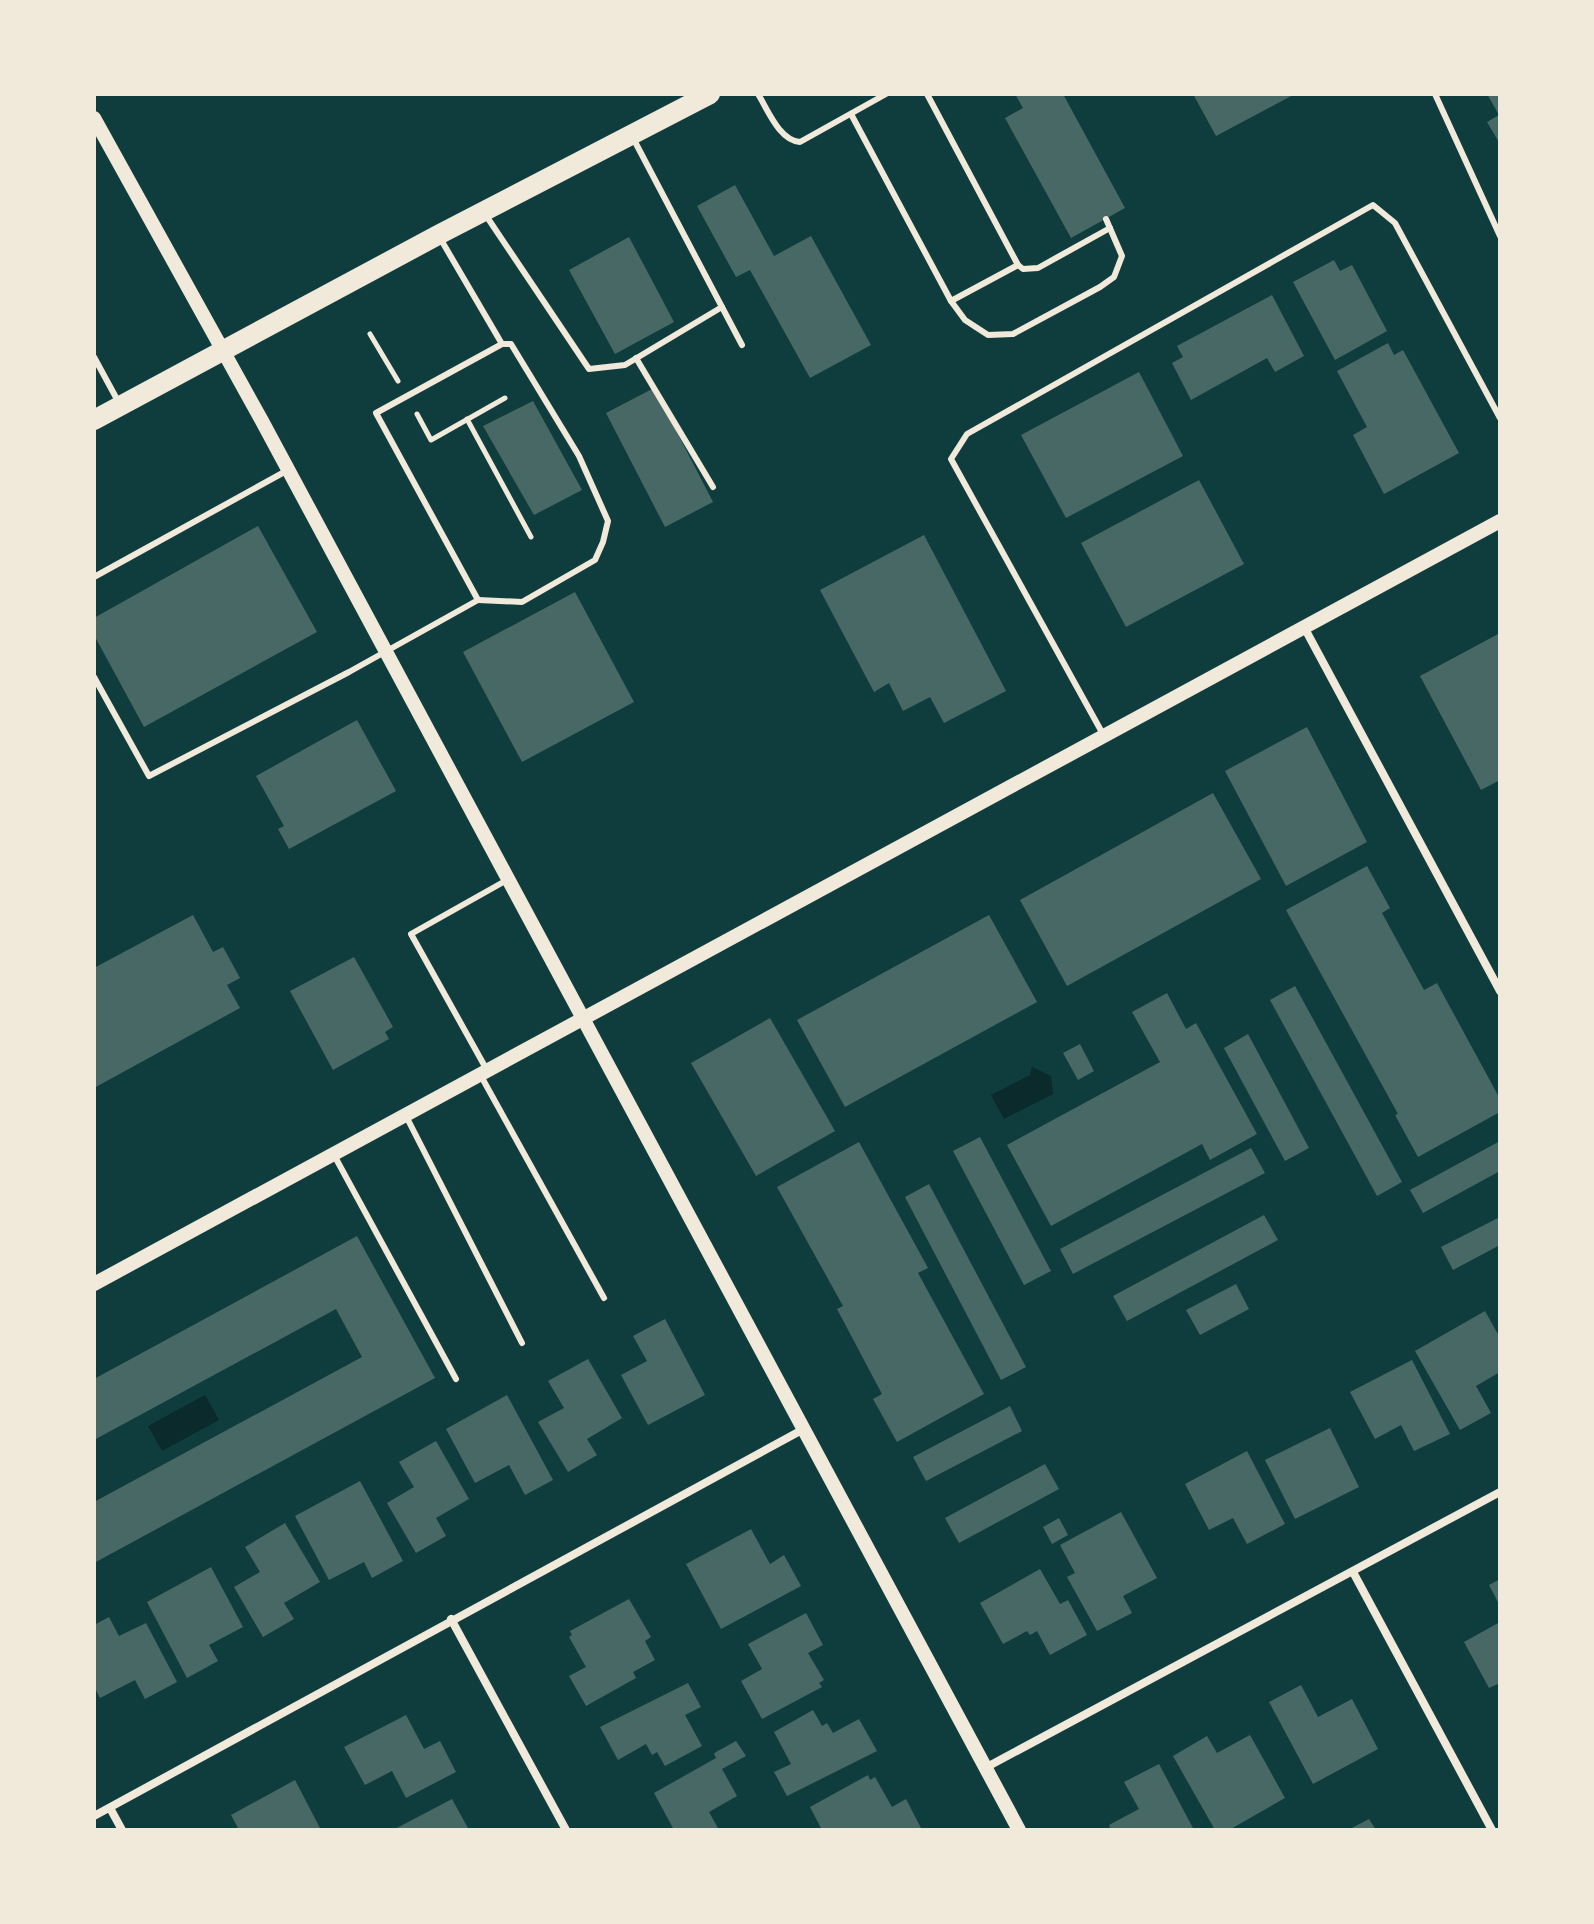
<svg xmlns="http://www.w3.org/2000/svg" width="1594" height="1924" viewBox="0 0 1594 1924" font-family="'Nunito Sans',sans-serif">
<rect width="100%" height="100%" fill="#0f3d3e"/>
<g fill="#0a2a2b">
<path d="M1032,1067L1051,1076L1053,1094L1004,1119L991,1095L1030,1075Z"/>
<path d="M205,1395L219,1420L162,1451L148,1426Z"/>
</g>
<g fill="#486865">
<path d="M1015,94H1063L1125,208L1071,238L1005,118L1023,108Z"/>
<path d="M1193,94H1295L1216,136Z"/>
<path d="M1487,94H1500V144L1487,122L1499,115Z"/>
<path d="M735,185L774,256L811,236L871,345L810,378L750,270L736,277L697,206Z"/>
<path d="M629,237L674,322L615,354L569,270Z"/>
<path d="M1334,260L1340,271L1352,265L1387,331L1335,360L1293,282Z"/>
<path d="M1272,295L1304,356L1275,372L1267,358L1191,400L1172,363L1183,357L1177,346Z"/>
<path d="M1388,343L1394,355L1403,350L1459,453L1384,494L1353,435L1367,427L1337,371Z"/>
<path d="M1139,372L1183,456L1066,518L1021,435Z"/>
<path d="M654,388L713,502L665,527L606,413Z"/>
<path d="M533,401L582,490L534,515L483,426Z"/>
<path d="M1199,480L1244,564L1126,627L1081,543Z"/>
<path d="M258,526L317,632L144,727L94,635V618Z"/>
<path d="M924,535L1006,691L944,723L930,697L903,711L889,683L874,692L820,590Z"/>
<path d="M575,592L634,702L522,762L463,652Z"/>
<path d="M1500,633V780L1481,790L1420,676Z"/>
<path d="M357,720L396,791L289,849L278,829L284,826L256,776Z"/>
<path d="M1307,727L1367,842L1286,886L1225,771Z"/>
<path d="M1213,793L1261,879L1067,986L1020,900Z"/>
<path d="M1367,866L1390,908L1382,913L1424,990L1437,983L1500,1099V1112L1418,1157L1395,1115L1398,1114L1286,910Z"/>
<path d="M193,915L213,952L223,947L240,978L227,985L240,1008L94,1088V968Z"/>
<path d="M989,915L1037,1002L845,1107L797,1020Z"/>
<path d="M354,957L393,1027L385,1032L389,1039L333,1070L290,991Z"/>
<path d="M1295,986L1402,1182L1377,1196L1270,1000Z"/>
<path d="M1167,993L1186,1029L1196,1023L1257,1134L1210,1160L1202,1144L1051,1226L1007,1145L1160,1062L1132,1012Z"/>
<path d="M770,1018L835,1131L756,1176L691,1063Z"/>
<path d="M1248,1034L1309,1148L1285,1161L1224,1048Z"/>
<path d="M1080,1044L1094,1071L1078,1080L1063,1053Z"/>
<path d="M980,1137L1051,1271L1024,1285L953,1151Z"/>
<path d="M1500,1141V1171L1423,1213L1410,1190Z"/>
<path d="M859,1142L928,1268L918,1273L984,1394L897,1442L873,1399L882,1394L837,1309L843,1306L777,1187Z"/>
<path d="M1251,1148L1265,1173L1073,1274L1060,1249Z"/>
<path d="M929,1184L1026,1367L1001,1380L905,1197Z"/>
<path d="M1264,1215L1278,1240L1127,1321L1113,1296Z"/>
<path d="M1500,1217V1245L1453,1270L1441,1247Z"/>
<path d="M357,1236L435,1378L94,1563V1502L362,1357L336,1309L94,1440V1379Z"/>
<path d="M1236,1284L1249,1309L1200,1335L1186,1310Z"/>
<path d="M1485,1311L1500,1338V1372L1476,1386L1491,1413L1460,1430L1415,1351Z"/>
<path d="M665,1319L705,1395L648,1425L621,1375L647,1361L633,1336Z"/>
<path d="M588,1359L622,1418L587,1439L597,1455L568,1472L538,1422L564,1408L548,1381Z"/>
<path d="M1412,1360L1450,1434L1414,1451L1401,1425L1375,1439L1350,1392Z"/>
<path d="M507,1395L553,1480L525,1495L509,1465L475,1483L446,1429Z"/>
<path d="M1010,1406L1022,1431L926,1481L913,1457Z"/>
<path d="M1330,1428L1359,1487L1295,1519L1265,1460Z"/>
<path d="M436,1441L469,1499L436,1518L446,1536L416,1553L387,1503L414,1487L399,1462Z"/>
<path d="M1247,1451L1285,1524L1247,1544L1233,1518L1209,1530L1185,1484Z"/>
<path d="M1045,1464L1059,1489L959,1543L945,1518Z"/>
<path d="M360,1481L403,1561L372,1578L364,1562L329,1580L295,1516Z"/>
<path d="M1121,1512L1157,1578L1123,1596L1132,1613L1097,1631L1067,1577L1075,1573L1060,1545Z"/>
<path d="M1059,1518L1068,1535L1052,1544L1043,1527Z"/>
<path d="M285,1523L320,1582L284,1603L294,1619L263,1637L234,1587L260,1572L245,1547Z"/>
<path d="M751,1529L770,1564L784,1555L801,1586L721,1629L686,1564Z"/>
<path d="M211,1567L243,1627L209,1645L218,1661L187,1678L147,1602Z"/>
<path d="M1040,1569L1060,1604L1068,1600L1087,1635L1050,1655L1037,1631L1030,1635L1027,1631L1003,1644L980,1603Z"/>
<path d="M1500,1579V1606L1489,1585Z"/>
<path d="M629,1599L651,1637L645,1641L655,1660L633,1672L636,1678L586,1706L569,1676L586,1667L569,1637L572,1635L570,1631Z"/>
<path d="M806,1613L823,1645L808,1653L824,1680L819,1683L822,1687L762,1719L741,1681L762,1669L748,1644Z"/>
<path d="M109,1617L119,1636L146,1623L177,1682L145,1699L135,1680L100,1698L94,1686V1625Z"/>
<path d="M1500,1622V1683L1489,1688L1464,1642Z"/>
<path d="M688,1683L701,1707L685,1715L702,1746L665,1766L657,1752L652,1755L646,1744L618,1760L600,1727Z"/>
<path d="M1301,1685L1318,1717L1352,1699L1378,1749L1313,1784L1269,1702Z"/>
<path d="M813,1710L822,1726L827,1723L833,1733L859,1719L877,1751L787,1796L774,1772L791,1764L774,1732Z"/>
<path d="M406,1715L424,1749L440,1741L456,1772L406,1798L392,1771L365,1785L344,1747Z"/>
<path d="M1250,1735L1285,1798L1229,1830H1215L1173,1756L1207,1736L1217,1753Z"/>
<path d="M736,1741L746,1756L722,1769L737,1796L709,1812L719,1830H674L654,1793L716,1758L714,1754L716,1752Z"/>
<path d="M1159,1764L1194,1830H1111L1109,1825L1139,1809L1124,1782Z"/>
<path d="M868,1775L870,1780L875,1777L892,1807L906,1799L922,1830H822L810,1807Z"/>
<path d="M295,1780L321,1830H239L231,1815Z"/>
<path d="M452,1799L469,1830H393Z"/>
<path d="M1369,1819L1376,1830H1348Z"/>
</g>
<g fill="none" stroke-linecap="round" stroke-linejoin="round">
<g stroke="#f1e9da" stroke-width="5">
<path d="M370,334L398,381"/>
<path d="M417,414L431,440L505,398"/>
<path d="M467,419L531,537"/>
</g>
<g stroke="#f1e9da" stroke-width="6">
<path d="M758,94C768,110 779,140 800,142L886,94"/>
<path d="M927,94L1018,265L1023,269L1038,268L1110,228"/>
<path d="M1435,94L1500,236"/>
<path d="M851,114L951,301L965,320L988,335L1013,334L1100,287L1114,277L1122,256L1106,219"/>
<path d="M633,138L742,345"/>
<path d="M485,214L589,369L625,365L722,307"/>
<path d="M951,301L1018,265"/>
<path d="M94,357L119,403"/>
<path d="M636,358L713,487"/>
<path d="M94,577L288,470"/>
<path d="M478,600L522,602L595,560L603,542L608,521L579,456L511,344H502"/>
<path d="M94,677L149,776L349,672L478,600L376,413L502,344L440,238"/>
<path d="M1104,736L951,459L967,434L1373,205L1395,223L1500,418"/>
<path d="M488,1072L411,934L507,880"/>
<path d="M481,1076L604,1298"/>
<path d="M406,1116L522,1343"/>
<path d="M334,1155L456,1379"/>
</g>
<g stroke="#f1e9da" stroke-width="8">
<path d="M1304,627L1500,991"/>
<path d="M1353,1572L1492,1830"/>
<path d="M451,1619L566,1830"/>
<path d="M985,1768L1500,1492"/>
<path d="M110,1808L122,1830"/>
<path d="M94,1816L802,1430"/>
</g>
<g stroke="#f1e9da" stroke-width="14">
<path d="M94,118L262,421L1019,1830"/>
<path d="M94,1284L1500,521"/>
</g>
<path stroke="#f1e9da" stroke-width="20" d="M94,420L438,235L710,94"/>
</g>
<rect width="1594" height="1924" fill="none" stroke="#f1e9da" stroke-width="192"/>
</svg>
